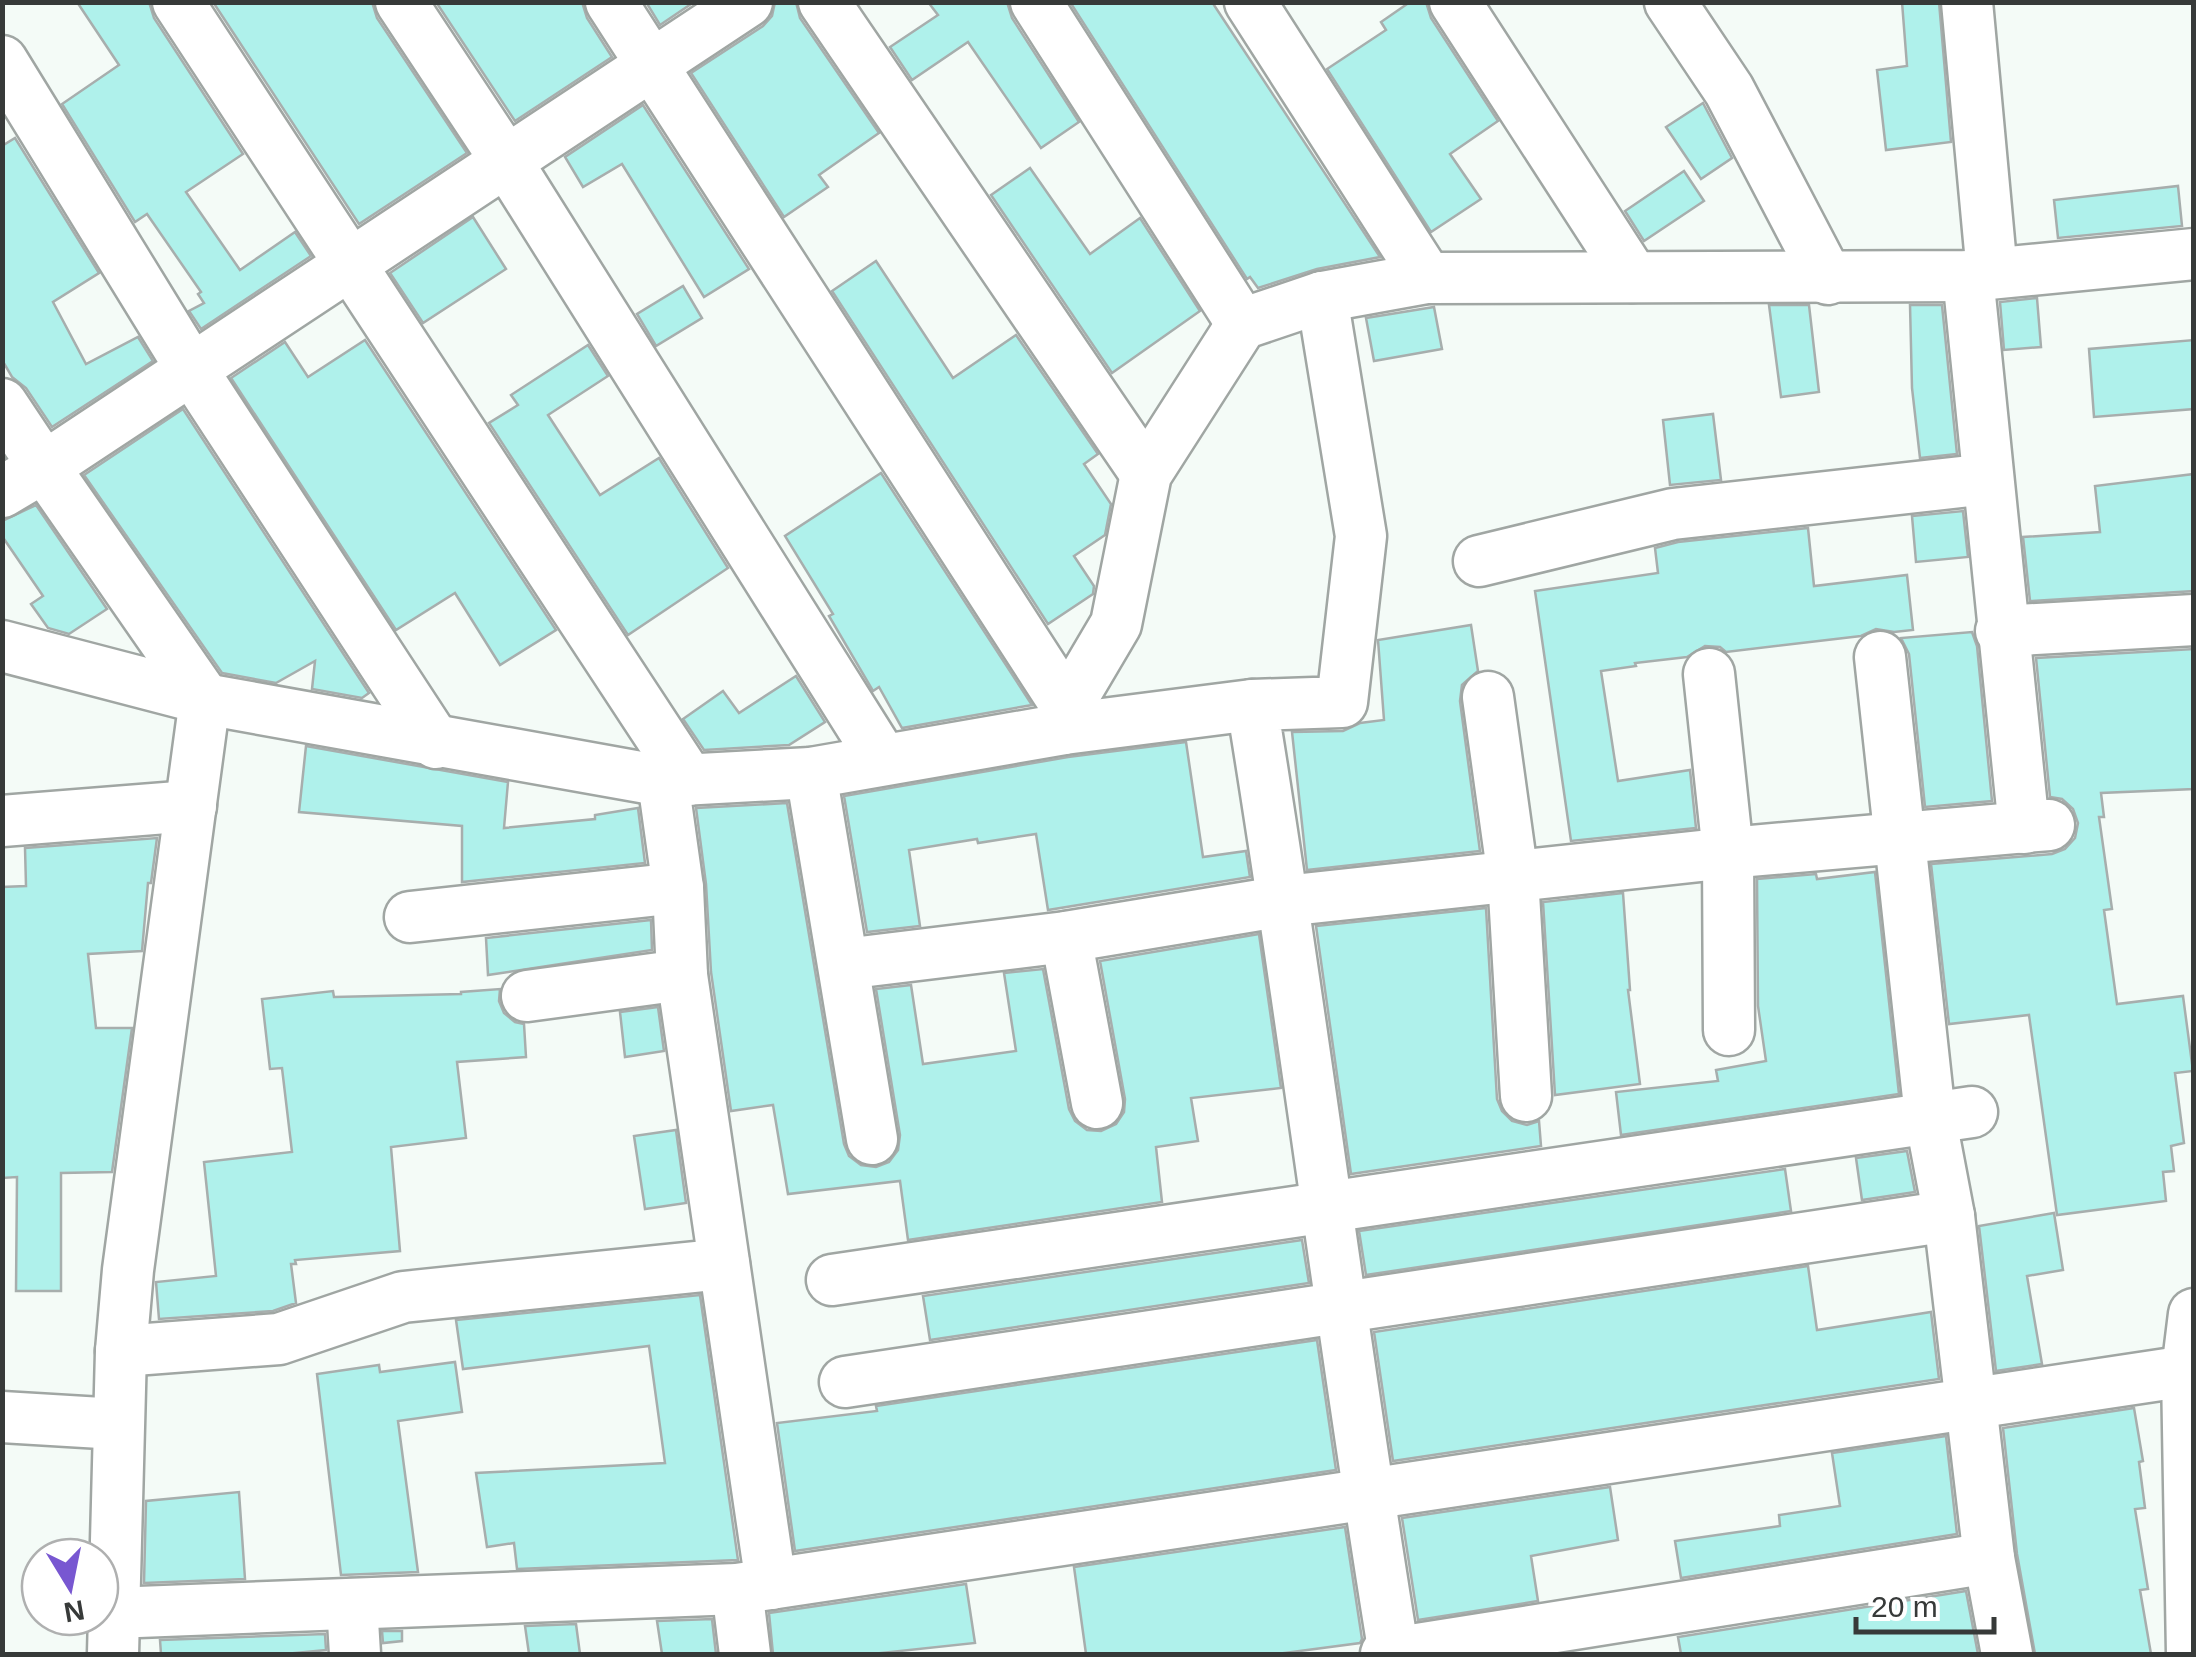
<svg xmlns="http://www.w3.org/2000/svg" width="2196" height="1657" viewBox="0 0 2196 1657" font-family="Arial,sans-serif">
<rect width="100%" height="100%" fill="#f4fbf7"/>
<g fill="#aff1eb" stroke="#a7aead" stroke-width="2.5">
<path d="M77,2H149L154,18L243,154L186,192L240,270L295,232L311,256L201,329L189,311L204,303L198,294L201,292L147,214L135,222L62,104L119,65Z"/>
<path d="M213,2H372L377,18L467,153L359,224Z"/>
<path d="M436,2H582L587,18L612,57L515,121Z"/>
<path d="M646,2H694L660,25Z"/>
<path d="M775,2H796L800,18L879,133L819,175L828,187L784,217L691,73L763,26L772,16Z"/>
<path d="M928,2H1007L1012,18L1079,122L1041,148L968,42L912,80L890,47L938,15Z"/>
<path d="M1070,2H1212L1380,257L1317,269L1258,288L1250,277L1247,279Z"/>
<path d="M1410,2H1426L1431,18L1498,121L1450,154L1481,199L1431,232L1327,69L1386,30L1381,22Z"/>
<path d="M1902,2H1939L1951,142L1886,150L1877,70L1907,66Z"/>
<path d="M1703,103L1732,158L1701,179L1666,127Z"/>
<path d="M643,105L749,269L704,297L622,164L583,187L565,157Z"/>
<path d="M15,138L99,273L53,302L86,364L138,337L153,361L52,427L26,388L12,377L2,360V146Z"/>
<path d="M1030,168L1090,254L1140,218L1200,311L1112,373L991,195Z"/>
<path d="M1684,171L1704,201L1644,241L1625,211Z"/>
<path d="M2178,186L2182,226L2058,238L2054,200Z"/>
<path d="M473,217L506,269L423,323L390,273Z"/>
<path d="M876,261L953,378L1016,335L1098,454L1084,464L1111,504L1105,535L1074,556L1094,586L1093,594L1048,624L832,291Z"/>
<path d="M683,286L702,318L656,346L637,314Z"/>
<path d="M2037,298L2041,347L2004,350L2000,302Z"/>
<path d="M1769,305H1809L1819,392L1781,397Z"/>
<path d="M1910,305H1942L1957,454L1920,458L1912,388Z"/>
<path d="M1434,307L1442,349L1374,361L1366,318Z"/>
<path d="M365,340L556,630L500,665L455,593L396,630L231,378L285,342L308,377Z"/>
<path d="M2194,340V409L2094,417L2089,349Z"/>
<path d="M588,345L608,376L548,415L600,495L659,458L728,568L628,635L489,423L518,405L511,395Z"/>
<path d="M183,409L369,693L362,698L312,689L315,661L276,683L222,673L84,475Z"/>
<path d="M1713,414L1721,480L1670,485L1663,420Z"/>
<path d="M881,473L1032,705L902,728L879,687L873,691L829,616L833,614L785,536Z"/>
<path d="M2194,474V591L2030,601L2023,537L2100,532L2095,486Z"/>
<path d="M36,505L107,609L69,634L48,628L31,604L43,596L2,536V521Z"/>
<path d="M1963,511L1968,557L1916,562L1912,516Z"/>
<path d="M1808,528L1814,586L1907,575L1913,630L1894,632L1876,629L1861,636L1726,652L1720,647L1705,646L1687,657L1635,663L1636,666L1601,671L1618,781L1690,770L1696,828L1571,841L1535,591L1658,573L1655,548L1678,542Z"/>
<path d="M1471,625L1478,671L1462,685L1460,701L1480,851L1307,870L1292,732L1343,731L1360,723L1384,720L1378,640Z"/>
<path d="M1972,632L1977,646L1992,801L1925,807L1909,654L1901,638Z"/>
<path d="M2194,649V789L2101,793L2104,817H2099L2112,909L2104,910L2117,1004L2183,996L2193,1071L2175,1073L2184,1143L2171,1146L2174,1171L2163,1172L2166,1201L2057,1215L2029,1015L1949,1024L1931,864L2052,854L2065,849L2075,838L2078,823L2073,809L2062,799L2050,797L2036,658Z"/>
<path d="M796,676L825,722L789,745L704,750L683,719L723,691L739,713Z"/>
<path d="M1186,742L1203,857L1246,851L1250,877L1048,910L1036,834L978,843L977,839L909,850L920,926L867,932L844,796L1068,757Z"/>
<path d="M306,746L508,782L504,828L595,819V815L638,808L645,863L462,882V826L299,812Z"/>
<path d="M787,803L844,1144L849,1156L861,1165L876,1167L889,1162L898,1150L900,1135L876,989L911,985L923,1064L1016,1051L1004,973L1043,969L1069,1109L1075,1121L1087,1130L1101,1131L1116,1124L1124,1112L1125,1099L1100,961L1259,934L1281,1088L1191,1098L1198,1141L1156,1147L1162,1202L908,1240L900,1181L788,1194L773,1105L731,1111L711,972L706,884L696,808Z"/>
<path d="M157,838L151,883H148L142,951L88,954L96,1028H132L112,1172L61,1173V1291H16L17,1177L2,1178V887L26,886L25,848Z"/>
<path d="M1875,872L1899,1094L1621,1135L1616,1092L1718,1081L1716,1070L1766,1061L1758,1006L1757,879L1816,874L1817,879Z"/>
<path d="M1623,893L1630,990H1628L1640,1084L1555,1095L1543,902Z"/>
<path d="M1486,908L1497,1099L1502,1111L1512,1121L1527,1125L1539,1121L1541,1146L1351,1174L1316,926Z"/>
<path d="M651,920L652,950L488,975L486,938Z"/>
<path d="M500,989L499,1001L504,1013L515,1022L524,1024L526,1057L457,1062L466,1138L391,1147L400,1251L295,1260L296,1264H291L296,1303L273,1311L159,1319L156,1282L216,1276L204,1162L292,1152L282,1068L270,1069L262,999L333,991L334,997L461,994V992Z"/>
<path d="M658,1007L664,1051L625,1057L620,1012Z"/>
<path d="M676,1130L686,1203L645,1209L634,1136Z"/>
<path d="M1907,1151L1915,1192L1862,1200L1856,1158Z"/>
<path d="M1785,1169L1791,1211L1366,1275L1359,1231Z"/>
<path d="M2054,1213L2063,1270L2027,1276L2042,1364L1996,1371L1979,1226Z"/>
<path d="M1302,1240L1309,1283L930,1340L923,1296Z"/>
<path d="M1808,1266L1817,1330L1931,1312L1939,1379L1393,1461L1374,1332Z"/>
<path d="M700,1295L738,1560L517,1569L514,1543L487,1547L476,1473L665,1463L649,1346L463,1369L456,1320Z"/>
<path d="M1317,1340L1336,1470L795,1551L777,1423L877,1411L876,1406Z"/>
<path d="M455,1362L462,1412L398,1421L418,1572L341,1575L317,1374L379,1365L380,1372Z"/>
<path d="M2134,1408L2143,1461L2139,1462L2145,1508L2135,1509L2148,1589L2140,1590L2151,1654H2035L2017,1554L2003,1428Z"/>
<path d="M1946,1436L1957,1534L1681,1578L1675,1541L1780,1526L1779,1515L1840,1506L1832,1453Z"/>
<path d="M1610,1487L1618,1540L1531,1556L1538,1601L1418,1620L1402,1518Z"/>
<path d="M239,1492L245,1579L144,1583L146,1501Z"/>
<path d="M1345,1527L1362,1639L1360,1643L1277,1654H1086L1074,1567Z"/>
<path d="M966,1584L975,1643L872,1654H773L769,1613Z"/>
<path d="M1966,1591L1978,1654H1681L1678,1637Z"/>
<path d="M712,1619L716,1654H662L657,1621Z"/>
<path d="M576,1624L580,1654H529L525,1626Z"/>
<path d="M382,1631H402V1641L383,1643Z"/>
<path d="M325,1634L326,1650L285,1654H161L160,1640Z"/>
</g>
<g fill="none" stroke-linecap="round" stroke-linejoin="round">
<defs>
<g id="minor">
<path d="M178,2L689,780"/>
<path d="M401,2L507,162L883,760"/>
<path d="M611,2L1067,707"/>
<path d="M824,2L1146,474"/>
<path d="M1036,2L1242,324"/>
<path d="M1250,2L1427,278"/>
<path d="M1455,2L1633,277"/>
<path d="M1670,2L1729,90L1828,279"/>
<path d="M1967,2L1992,273"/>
<path d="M2,61L192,370L436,743"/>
<path d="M1968,276L2024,828"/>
<path d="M1322,297L1361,536L1342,702L1252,705C1304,1021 1342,1339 1394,1654"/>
<path d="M2,404L44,467L747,2"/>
<path d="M2,492L44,467L205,699L128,1270L121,1351L113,1654"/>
<path d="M1479,561L1673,514L1988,479"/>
<path d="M2001,631L2194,620"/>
<path d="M2,646L205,699L663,781L811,773L1064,729L1067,707L1116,624L1146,474L1242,324L1322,297L1427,278L1968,276L2194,254"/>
<path d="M1880,657L1930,1116L1949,1216L1989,1558L2007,1654"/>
<path d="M1709,674L1728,853L1729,1030"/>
<path d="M1488,697L1513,877L1526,1096"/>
<path d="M1064,729L1252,705"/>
<path d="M811,773L872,1139"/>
<path d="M663,781L678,888L682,975L771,1584"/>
<path d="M2,821L191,806"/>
<path d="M410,917L678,888"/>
<path d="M1066,937L1097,1103"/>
<path d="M844,964L1066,937L1284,901L1728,853L2049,825"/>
<path d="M527,996L682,975"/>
<path d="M832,1280L1972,1112"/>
<path d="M121,1351L279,1339L403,1297L724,1264"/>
<path d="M845,1382L1949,1216"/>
<path d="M2,1417L118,1424"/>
<path d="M737,1589L745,1654"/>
<path d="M352,1604L355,1654"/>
<path d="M112,1613L737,1589L2187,1371"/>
<path d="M1386,1654L1989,1558"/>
<path d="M2192,1654L2187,1371L2194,1314"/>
</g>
</defs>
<use href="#minor" stroke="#a0a6a3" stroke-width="55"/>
<use href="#minor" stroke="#fff" stroke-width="50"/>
</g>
<rect width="2196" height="1657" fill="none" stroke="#373a39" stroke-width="10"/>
<g transform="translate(70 1587) rotate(170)"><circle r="48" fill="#ffffff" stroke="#afb0b0" stroke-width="2.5"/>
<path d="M0-8L18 38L0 25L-18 38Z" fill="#7857d1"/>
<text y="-15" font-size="28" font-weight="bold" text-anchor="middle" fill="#373a39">N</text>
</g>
<path d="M1856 1617v15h138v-15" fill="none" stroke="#373a39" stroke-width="5"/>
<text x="1871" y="1617" font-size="30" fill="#373a39" stroke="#ffffff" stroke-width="8" paint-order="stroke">20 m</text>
</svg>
